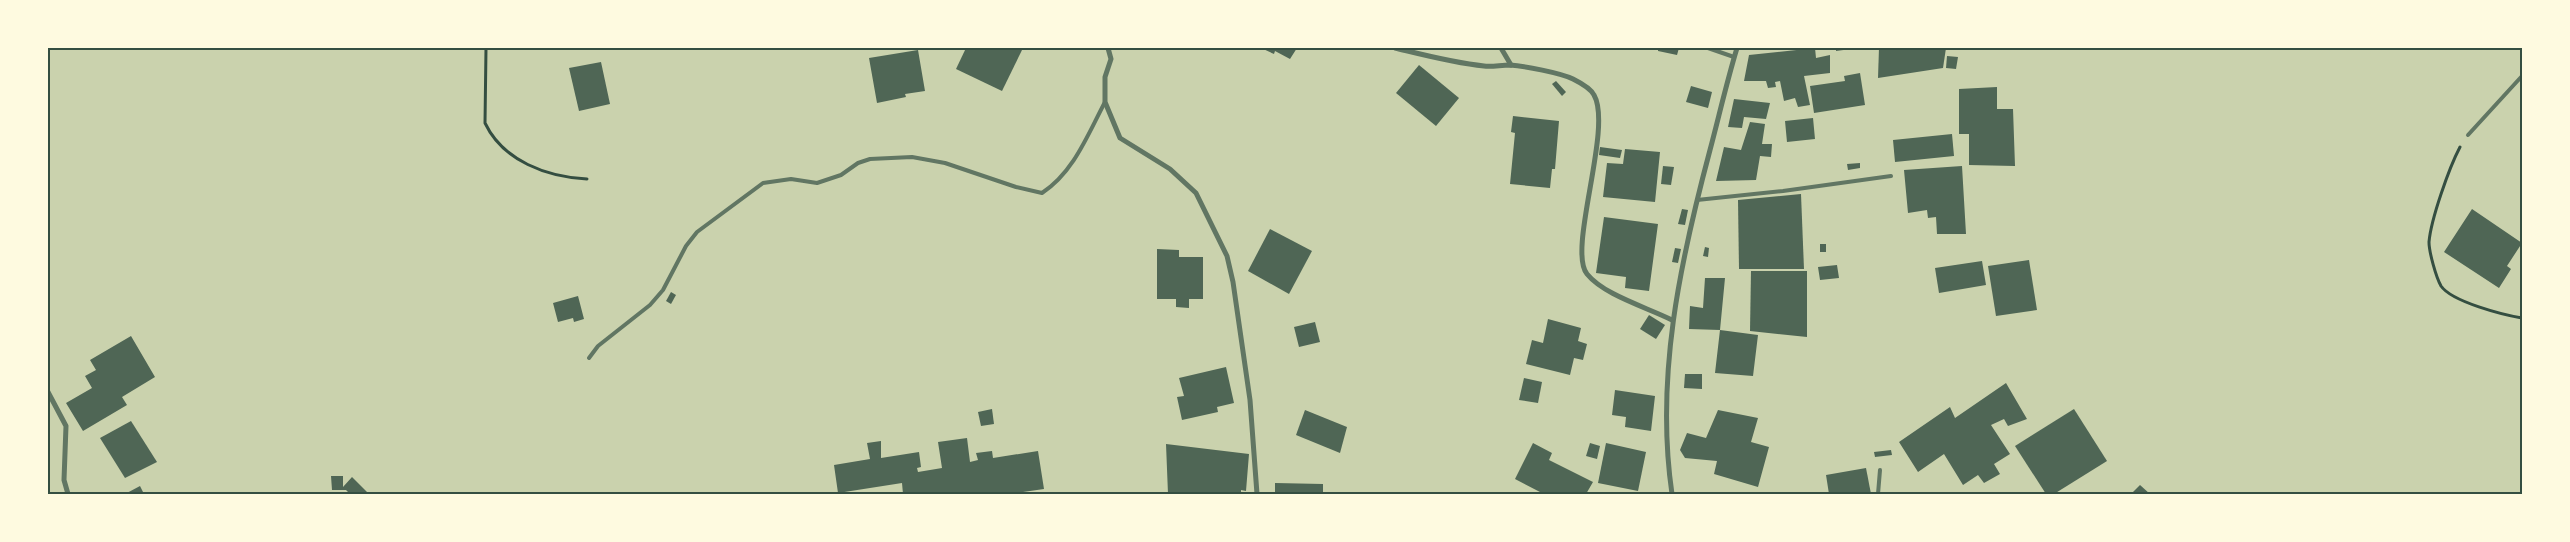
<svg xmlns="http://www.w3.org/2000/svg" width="2570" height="542" viewBox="0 0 2570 542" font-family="Signika,sans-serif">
<rect width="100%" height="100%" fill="#e9edc9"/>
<rect fill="#cad2ad" x="48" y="48" width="2474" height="446"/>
<g fill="#4f6655">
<path d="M966,48H1023L1002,91L956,69Z"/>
<path d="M1261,48H1297L1290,59L1275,51L1274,54Z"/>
<path d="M1658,48H1679L1677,55L1658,51Z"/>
<path d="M1815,48L1816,58L1830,55V73L1804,76L1810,105L1798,107L1795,98L1784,101L1780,81L1775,82L1776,87L1768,88L1766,81H1744L1749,55Z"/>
<path d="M1836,48H1851V49L1836,51Z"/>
<path d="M1879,48H1946L1943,68L1878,78Z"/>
<path d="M918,50L925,91L905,94L906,97L877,103L869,58Z"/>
<path d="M1947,56L1958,57L1956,69L1946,68Z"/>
<path d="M601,62L610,104L579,111L569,68Z"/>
<path d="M1419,65L1459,98L1436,126L1396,93Z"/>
<path d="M1860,73L1865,105L1814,113L1810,86L1845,81L1844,76Z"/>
<path d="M1556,81L1566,92L1562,96L1552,84Z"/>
<path d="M1691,86L1712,92L1708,108L1686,102Z"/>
<path d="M1997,87V109H2013L2015,166L1969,165V134H1959V89Z"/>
<path d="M1734,99L1770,103L1766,119L1744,117L1742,128L1728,127Z"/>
<path d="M1513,116L1559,121L1555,169H1552L1550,188L1510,184L1515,133L1511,132Z"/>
<path d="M1813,118L1815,139L1787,142L1785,121Z"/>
<path d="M1750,122L1765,124L1762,144H1772L1771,157L1760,156L1756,180L1716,181L1724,147L1741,150Z"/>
<path d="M1952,134L1954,156L1895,162L1893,140Z"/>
<path d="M1600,147L1622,150L1620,158L1599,155Z"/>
<path d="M1625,149L1660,152L1655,202L1603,197L1607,163L1623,164Z"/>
<path d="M1860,163V168L1848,170L1847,164Z"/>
<path d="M1663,166L1674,167L1671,185L1661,184Z"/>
<path d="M1962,166L1966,234H1937L1936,217L1928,218L1927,210L1908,213L1904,170Z"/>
<path d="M1801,194L1804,269H1739L1738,200Z"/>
<path d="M1682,209L1688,210L1685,225L1678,224Z"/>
<path d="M2472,209L2522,243L2507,266L2511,269L2499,288L2444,252Z"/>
<path d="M1604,217L1658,224L1649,291L1625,288L1626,277L1596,273Z"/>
<path d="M1270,229L1312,251L1289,294L1248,271Z"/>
<rect x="1820" y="244" width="6" height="8"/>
<path d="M1705,247L1709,248L1708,257L1703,256Z"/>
<path d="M1675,248L1681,249L1678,263L1672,262Z"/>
<path d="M1157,249L1179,250V257H1203V299H1189V308L1176,307V299H1157Z"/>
<path d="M2029,260L2037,310L1996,316L1988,266Z"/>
<path d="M1982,261L1986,285L1939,293L1935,268Z"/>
<path d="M1837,265L1839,278L1820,280L1818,267Z"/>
<path d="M1751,271H1807V337L1750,331Z"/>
<path d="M1705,278H1725L1720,330L1758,335L1753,376L1715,373L1720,330L1689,329L1690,306L1703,308Z"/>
<path d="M671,292L676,295L671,304L666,301Z"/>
<path d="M578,296L584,319L574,322L573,318L558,322L553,303Z"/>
<path d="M1649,315L1665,325L1656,339L1640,329Z"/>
<path d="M1548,319L1581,328L1578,341L1587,344L1583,360L1574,358L1570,375L1526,364L1532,340L1543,343Z"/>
<path d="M1315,322L1320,342L1299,347L1294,327Z"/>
<path d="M131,336L155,377L122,397L127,405L83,431L66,403L92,388L85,376L96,370L90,360Z"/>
<path d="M1226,367L1234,403L1217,407L1218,412L1182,420L1177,397L1184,396L1179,378Z"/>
<path d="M1685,374H1702V389L1684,388Z"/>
<path d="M1524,378L1542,382L1538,403L1519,400Z"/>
<path d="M2006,383L2027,419L2008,426L2004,419L1991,425L2010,454L1994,464L2000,474L1984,483L1978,475L1963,485L1944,454L1918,472L1899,442L1950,407L1955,418Z"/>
<path d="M1615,390L1655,396L1651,431L1625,427L1626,417L1612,415Z"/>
<path d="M992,409L994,424L981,426L978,412Z"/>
<path d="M2074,409L2107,461L2054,494H2046L2015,446Z"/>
<path d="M1305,410L1347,427L1340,453L1296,435Z"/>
<path d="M1718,410L1758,418L1751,442L1769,447L1758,487L1714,474L1717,461L1685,458L1680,450L1687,433L1706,438Z"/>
<path d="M131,421L157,462L125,478L100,438Z"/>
<path d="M967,438L970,462L978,460L976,453L992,451L993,458L1038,451L1044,489L1008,494H903L902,483L838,493L834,465L870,459L867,443L881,441V458L919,452L921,467L917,468L918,472L942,468L938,442Z"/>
<path d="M1533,443L1552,453L1549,460L1593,482L1586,494H1538L1540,492L1515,479Z"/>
<path d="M1590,443L1600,446L1597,459L1586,456Z"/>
<path d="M1606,443L1646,452L1638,491L1598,483Z"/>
<path d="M1166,444L1249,454L1246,491L1241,490V494H1168Z"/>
<path d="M1891,450L1892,455L1875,457L1874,452Z"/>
<path d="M1866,468L1871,494H1829L1826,475Z"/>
<path d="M331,476H343V487L352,477L369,494H350L346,490H332Z"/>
<path d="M1275,483L1323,484V494H1275Z"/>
<path d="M2140,485L2150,494L2132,493Z"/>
<path d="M140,486L144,494H125Z"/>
</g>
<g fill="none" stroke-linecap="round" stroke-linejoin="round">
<g stroke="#344e41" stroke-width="3">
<path d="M486,48L485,123C503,161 547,177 587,179"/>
<path d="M2460,147C2449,168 2431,219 2429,242C2429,252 2436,277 2441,286C2452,302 2504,315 2522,318"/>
</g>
<g stroke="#617663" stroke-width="4">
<path d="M1708,48L1734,57"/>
<path d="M2468,135L2522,76"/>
<path d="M1697,200L1783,191L1891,176"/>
<path d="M589,358L598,346L650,305L663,290L686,246L697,232L763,183L791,179L817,183L841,175L858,163L870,159L912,157L945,163L1016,187L1042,193C1074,172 1088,134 1105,102"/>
<path d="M1878,494L1880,470"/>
</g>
<g stroke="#617663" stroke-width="5">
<path d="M1108,48L1111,59L1105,77V102L1120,138L1170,169L1196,193L1227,256L1233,282L1250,400L1257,494"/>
<path d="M1395,48C1424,55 1454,63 1484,66C1492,67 1501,65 1510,65C1524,66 1561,73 1573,79C1579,82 1591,89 1594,95C1613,128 1567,250 1587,274C1604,295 1646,307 1672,320"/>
<path d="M1501,48L1511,65"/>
<path d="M48,392L66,426L64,480L68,494"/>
<path d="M1672,494C1655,378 1680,262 1710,150C1719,116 1727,81 1737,48"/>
</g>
</g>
<rect width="2570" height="542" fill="none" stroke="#fefae0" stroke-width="98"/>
<rect x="49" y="49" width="2472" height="444" fill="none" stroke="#344e41" stroke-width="2"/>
</svg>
